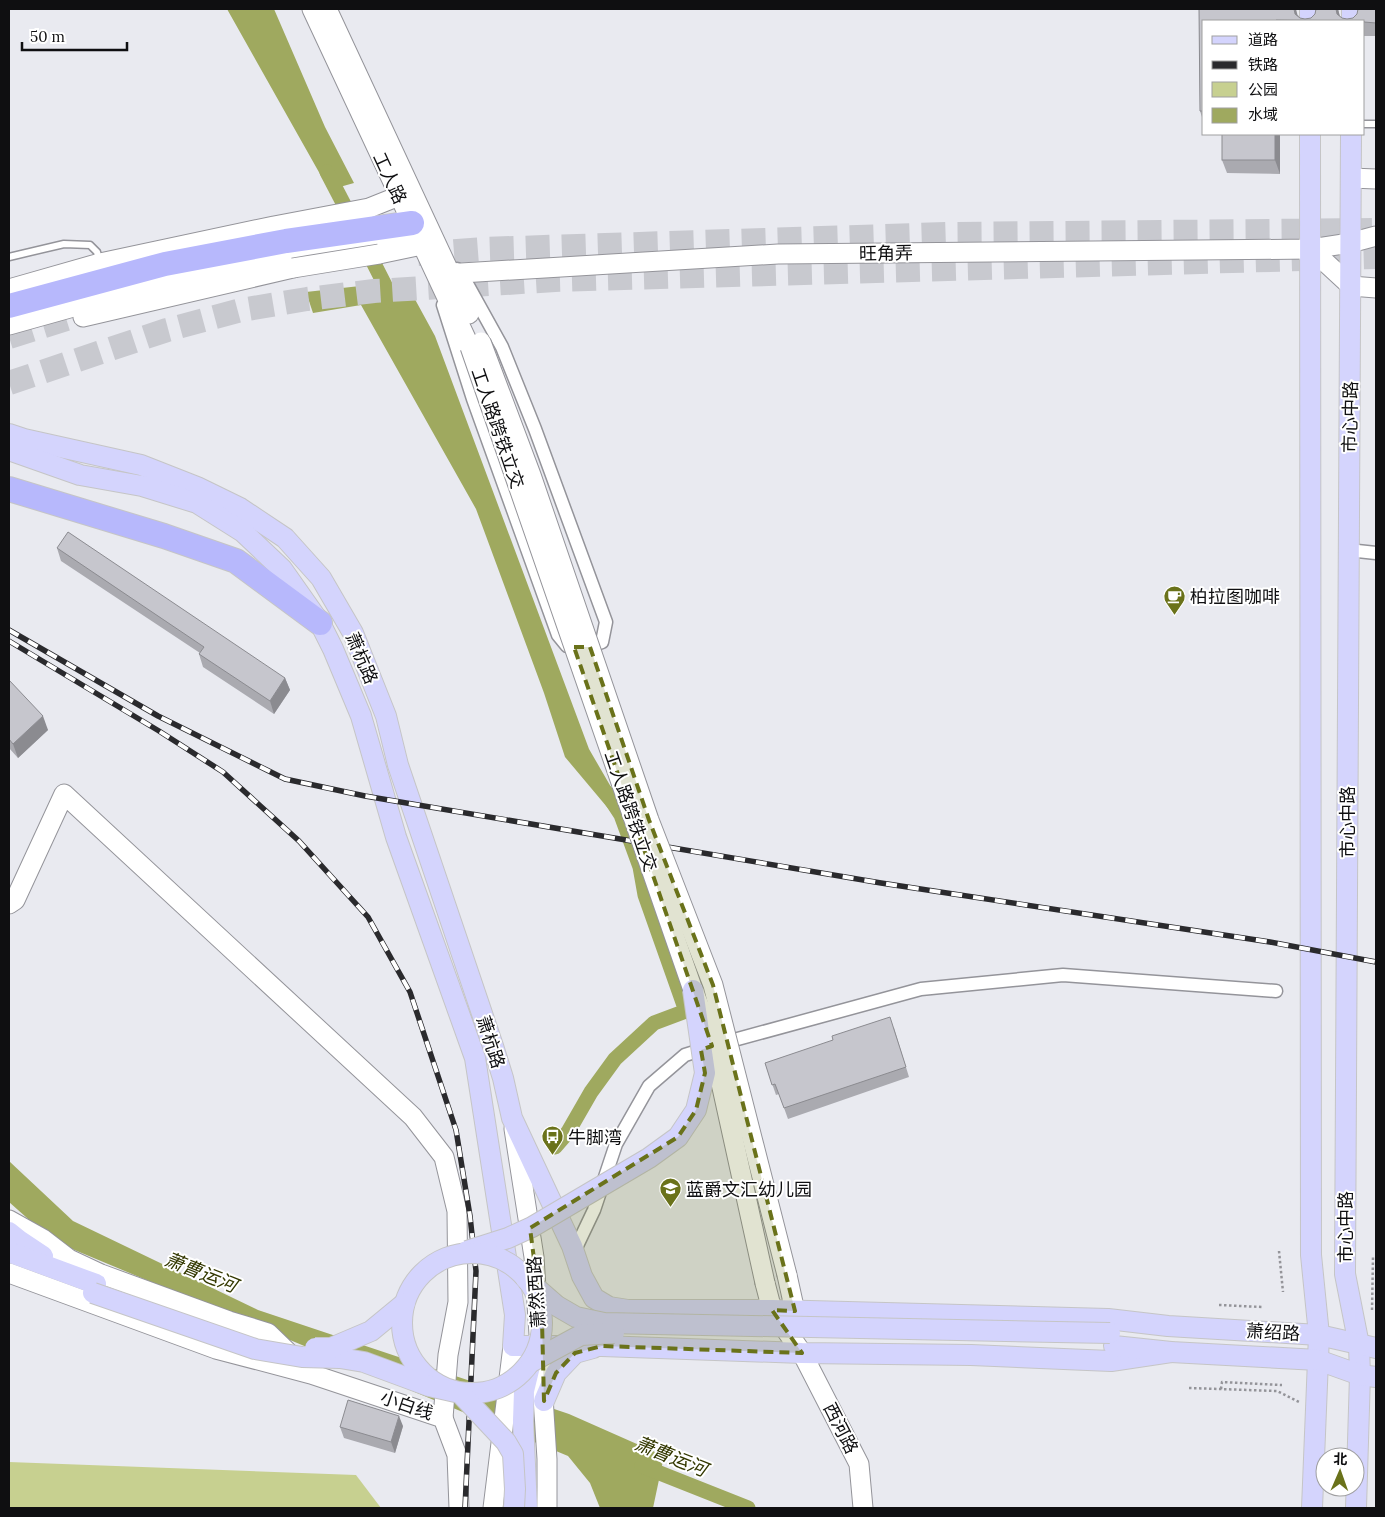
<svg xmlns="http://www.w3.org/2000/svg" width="1385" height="1517" viewBox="0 0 1385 1517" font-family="Lora,'Noto Sans SC',serif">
<rect width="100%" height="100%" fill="#e9eaf0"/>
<path fill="#c7d090" d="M9,1462L356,1475L381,1508H9Z"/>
<g fill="#9fa95f">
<path d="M227,9H274L325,127L354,183L329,190Z"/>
<path d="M405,281L435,336L589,749L622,806L612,813L565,757L544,693L476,509L361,305L313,313L306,292Z"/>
<path d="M9,1161L73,1221L258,1310L569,1414L664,1456L653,1508H600L590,1483L568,1456L53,1241L9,1202Z"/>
</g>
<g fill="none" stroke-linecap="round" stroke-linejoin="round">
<g stroke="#9fa95f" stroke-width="15">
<path d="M327,172L352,220"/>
<path d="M366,248L393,301"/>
<path d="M555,1147L568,1132L591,1092L615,1059L654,1023L686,1011L645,895L640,867L621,815L606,792"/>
<path d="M642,1466L748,1508"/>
</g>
<g stroke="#c8c9cf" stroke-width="24" stroke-dasharray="24 12" stroke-linecap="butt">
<path d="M418,254L483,249L948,234L1372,230"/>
<path d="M9,337L105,307"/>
<path d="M9,383L167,330L241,310L307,299L374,291L555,280L1376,257"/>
</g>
<defs>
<g id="lane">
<path d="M1364,124H1376"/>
<path d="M9,257L64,244L90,245L97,252L100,262"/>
</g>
<g id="street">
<path d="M443,305L473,399L558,635L567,646L588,647L602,642L606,622L535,429L502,347L461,273L457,269"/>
<path d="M1348,550L1376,553"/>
<path d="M574,1252L594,1210L616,1144L649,1086L685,1055L723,1043L921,989L1063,975L1276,991"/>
</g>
<g id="secondary">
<path d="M312,9L470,347"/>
<path d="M327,9L469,314"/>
<path d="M1351,178L1376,179"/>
<path d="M1311,249L1351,286L1376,288"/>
<path d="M379,254L422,245"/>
<path d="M461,273L778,254L1311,249L1350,243L1376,236"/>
<path d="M9,289L100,263L274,226L369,208L399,196"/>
<path d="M83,317L293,268"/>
<path d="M9,325L195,273L290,254L416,234"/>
<path d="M9,904L15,900L64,794L413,1117L444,1157L457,1211L458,1302L448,1355L443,1418"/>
<path d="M514,1129L534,1257L547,1459V1508"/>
<path d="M9,1220L43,1239L69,1259L101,1274L229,1321L268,1333L297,1361"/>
<path d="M9,1273L216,1349L311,1374L443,1418L457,1455L459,1508"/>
<path d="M787,1275L798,1325"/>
<path d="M765,1283L772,1310L802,1353L859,1464L863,1508"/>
<path d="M493,1508L513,1346"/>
</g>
<g id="primary">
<path d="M1310,9V21"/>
<path d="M1352,21V9"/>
<path d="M1310,134L1311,1255L1319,1335L1312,1508"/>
<path d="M1351,134L1345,1274L1359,1345L1360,1375L1356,1508"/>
<path d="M9,434L24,439L141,465L197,487L240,508L285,538L321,578L353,633L386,716L398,765L493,1046L503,1078L512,1118L572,1246L582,1276L594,1298L609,1307L628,1310H772L1108,1319L1168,1326L1319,1335L1376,1348"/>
<path d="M9,450L80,475L142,486L197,503L243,532L282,569L320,623L333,649L361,716L396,837L475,1058L515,1315L513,1346H602L802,1353L971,1355L1111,1361L1171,1352"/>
<path d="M9,1232L19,1240L43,1256"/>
<path d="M9,1252L96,1284"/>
<path d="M1114,1346L1171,1352L1318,1360L1360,1375L1376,1377"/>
<path d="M544,1401L556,1373L575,1353L593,1348"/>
<path d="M527,1508L523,1421L524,1391L531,1362"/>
</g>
<g id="highway">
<path d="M9,306L165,264L286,241L412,223"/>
<path d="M9,489L164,536L236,561L320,623"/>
</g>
</defs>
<use href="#lane" stroke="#94949a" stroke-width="9"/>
<use href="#street" stroke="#94949a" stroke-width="15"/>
<use href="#secondary" stroke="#94949a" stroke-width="21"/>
<use href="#primary" stroke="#c5c5c6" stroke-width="22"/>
<use href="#highway" stroke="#c5c5c6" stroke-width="26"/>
<g stroke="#949499" stroke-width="2.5" stroke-dasharray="2.5 2.5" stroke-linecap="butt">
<path d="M1279,1251L1283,1292"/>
<path d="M1219,1305L1262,1307"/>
<path d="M1372,1310L1373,1257"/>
<path d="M1189,1388L1277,1391L1299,1402V1404"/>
<path d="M1221,1389L1222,1382L1282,1385"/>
</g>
<use href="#lane" stroke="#fff" stroke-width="6"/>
<use href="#street" stroke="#fff" stroke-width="12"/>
<use href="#secondary" stroke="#fff" stroke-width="19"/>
<use href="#primary" stroke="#d4d4fd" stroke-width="20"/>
<use href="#highway" stroke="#b7b8fc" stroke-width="24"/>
<defs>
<g id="rail">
<path d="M9,630L158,716L285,779L365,796L881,883L1270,942L1376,962"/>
<path d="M9,641L159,731L223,772L299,841L368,917L410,992L456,1130L470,1216L476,1271L465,1508"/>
</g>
</defs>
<use href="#rail" stroke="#2a2a2d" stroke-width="5.5"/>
<use href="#rail" stroke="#fff" stroke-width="4" stroke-dasharray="11" stroke-linecap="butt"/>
<defs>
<g id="secondary-bridge">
<path d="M293,268L379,254"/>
<path d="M481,342L531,475L649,820L713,985L787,1275"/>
<path d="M470,347L693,990L710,1033L765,1283"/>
</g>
<g id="primary-bridge">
<path d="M467,1251L508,1238L532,1227L649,1158L678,1137L696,1110L705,1073L693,990"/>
<circle cx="472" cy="1323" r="70"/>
<path d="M526,1279L557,1306L576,1317L604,1323L1110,1333"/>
<path d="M93,1293L255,1349L302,1357L340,1358L364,1362L429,1386L460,1393L506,1442L513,1454L515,1489L514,1508"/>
<path d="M315,1348H331L371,1331L405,1303"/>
<path d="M531,1362L581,1335L614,1333"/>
</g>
</defs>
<use href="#secondary-bridge" stroke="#94949a" stroke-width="21" stroke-linecap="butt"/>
<use href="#primary-bridge" stroke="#c5c5c6" stroke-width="22" stroke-linecap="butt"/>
<use href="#secondary-bridge" stroke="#fff" stroke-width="19"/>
<use href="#primary-bridge" stroke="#d4d4fd" stroke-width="20"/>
</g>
<g fill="#aaaab0">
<path d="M1199,9L1298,15L1300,18L1305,19L1311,18L1315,14L1316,9H1338L1340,17L1342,18L1347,19L1353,18L1376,9V36H1364V21H1204V123L1200,111Z"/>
<path d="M1222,134H1280V174L1227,173L1222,160Z"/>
<path d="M57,548L285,678L290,690L274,714L203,667L199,654L200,653L61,561Z"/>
<path d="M9,680L48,730L18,758L9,748Z"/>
<path d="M894,1028L909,1077L788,1119L779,1094L776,1095L765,1063Z"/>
<path d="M403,1426L395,1453L344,1438L340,1427Z"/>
</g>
<g fill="#8b8b90">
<path d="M1294,9H1296L1299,21L1295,14Z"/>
<path d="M1336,9H1338L1341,21L1337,14Z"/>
<path d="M1275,134H1280V174L1275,160Z"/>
<path d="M285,678L290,690L274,714L270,701Z"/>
<path d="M43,716L48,730L18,758L13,744Z"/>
<path d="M399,1416L403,1426L395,1453L391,1442Z"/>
</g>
<g fill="#c6c6cd" stroke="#8b8b90">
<path d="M1199,9H1294L1295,14L1300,18L1305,19L1311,18L1315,14L1316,9H1336L1337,14L1342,18L1347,19L1353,18L1357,14L1358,9H1376V23L1364,22V21L1276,20V21H1204V111H1200Z"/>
<rect x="1222" y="134" width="53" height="26"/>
<path d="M68,532L285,678L270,701L199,654L204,647L57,548Z"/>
<path d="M9,680L43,716L13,744L9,739Z"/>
<path d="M890,1017L906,1067L784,1108L775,1084L772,1085L765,1063L833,1040L832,1036Z"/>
<path d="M348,1400L399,1416L391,1442L340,1427Z"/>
</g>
<path fill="#6a721a" fill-opacity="0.2" stroke="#6a721a" stroke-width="4" stroke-dasharray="10 6" stroke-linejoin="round" d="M574,647H590L649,820L713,985L795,1311L772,1310L802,1353L602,1346L575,1353L556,1373L544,1401L542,1321L530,1228L678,1137L696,1110L705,1073L701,1050L712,1046Z"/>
<defs>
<symbol id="cafe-pin" viewBox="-11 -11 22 30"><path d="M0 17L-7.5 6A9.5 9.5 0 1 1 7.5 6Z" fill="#6a721a" stroke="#fff"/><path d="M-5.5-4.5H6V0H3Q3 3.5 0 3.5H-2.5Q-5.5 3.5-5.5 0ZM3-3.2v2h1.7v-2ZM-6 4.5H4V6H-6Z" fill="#fff"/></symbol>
<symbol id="bus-pin" viewBox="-11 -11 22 30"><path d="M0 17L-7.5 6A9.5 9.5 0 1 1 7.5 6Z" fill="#6a721a" stroke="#fff"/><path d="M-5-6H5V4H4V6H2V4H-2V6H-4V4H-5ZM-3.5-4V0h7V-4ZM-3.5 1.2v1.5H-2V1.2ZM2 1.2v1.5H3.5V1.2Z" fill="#fff"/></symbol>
<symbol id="school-pin" viewBox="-11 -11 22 30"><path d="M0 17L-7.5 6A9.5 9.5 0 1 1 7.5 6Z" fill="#6a721a" stroke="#fff"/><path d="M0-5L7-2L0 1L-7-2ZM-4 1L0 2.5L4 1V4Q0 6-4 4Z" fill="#fff"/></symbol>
</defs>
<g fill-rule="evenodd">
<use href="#cafe-pin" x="1162" y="584" width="25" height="34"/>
<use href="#bus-pin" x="540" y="1124" width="25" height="34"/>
<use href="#school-pin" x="658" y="1176" width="25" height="34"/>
</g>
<g text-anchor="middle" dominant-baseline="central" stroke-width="4" stroke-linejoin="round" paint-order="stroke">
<g font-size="18" fill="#0f0f11" stroke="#fff">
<text transform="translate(390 178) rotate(65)">工人路</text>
<text transform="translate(886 253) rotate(-1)">旺角弄</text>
<text transform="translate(1350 417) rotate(-89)">市心中路</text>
<text transform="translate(498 428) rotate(71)">工人路跨铁立交</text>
<text transform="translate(362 658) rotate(67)">萧杭路</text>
<text transform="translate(631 811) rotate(71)">工人路跨铁立交</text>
<text transform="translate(1347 822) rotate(-90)">市心中路</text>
<text transform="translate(491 1042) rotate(72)">萧杭路</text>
<text transform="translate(1345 1227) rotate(-90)">市心中路</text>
<text transform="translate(536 1292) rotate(-94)">萧然西路</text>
<text transform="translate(1273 1332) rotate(3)">萧绍路</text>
<text transform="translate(407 1405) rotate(19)">小白线</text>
<text transform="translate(841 1428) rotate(63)">西河路</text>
</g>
<g font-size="18" fill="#0f0f11" stroke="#fff" text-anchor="start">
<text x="1190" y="596">柏拉图咖啡</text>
<text x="568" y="1137">牛脚湾</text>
<text x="686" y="1189">蓝爵文汇幼儿园</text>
</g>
<g font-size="19" font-style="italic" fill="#333800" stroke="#fff">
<text transform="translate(201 1272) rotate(22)">萧曹运河</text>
<text transform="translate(671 1456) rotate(22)">萧曹运河</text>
</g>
</g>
<rect width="1385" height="1517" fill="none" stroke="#0f0f11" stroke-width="20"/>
<rect x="1202" y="20" width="162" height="115" fill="#ffffff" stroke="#9f9fa0"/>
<rect x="1212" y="36" width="25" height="8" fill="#d4d4fd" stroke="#9f9fa0"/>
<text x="1248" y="45" font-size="15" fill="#0f0f11">道路</text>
<rect x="1212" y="61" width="25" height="8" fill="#2a2a2d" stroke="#9f9fa0"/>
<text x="1248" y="70" font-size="15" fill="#0f0f11">铁路</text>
<rect x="1212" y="82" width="25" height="15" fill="#c7d090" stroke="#9f9fa0"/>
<text x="1248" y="95" font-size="15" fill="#0f0f11">公园</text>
<rect x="1212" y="108" width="25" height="15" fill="#9fa95f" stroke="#9f9fa0"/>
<text x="1248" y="120" font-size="15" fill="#0f0f11">水域</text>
<g transform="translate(1340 1472) rotate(2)"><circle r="24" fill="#ffffff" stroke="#9f9fa0"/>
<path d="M0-4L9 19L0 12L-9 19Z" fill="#6a721a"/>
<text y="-8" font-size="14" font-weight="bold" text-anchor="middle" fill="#0f0f11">北</text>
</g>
<path d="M22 42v8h105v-8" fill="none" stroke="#0f0f11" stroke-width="2.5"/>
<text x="30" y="42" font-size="15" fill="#0f0f11" stroke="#ffffff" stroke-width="4" paint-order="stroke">50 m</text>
</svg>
